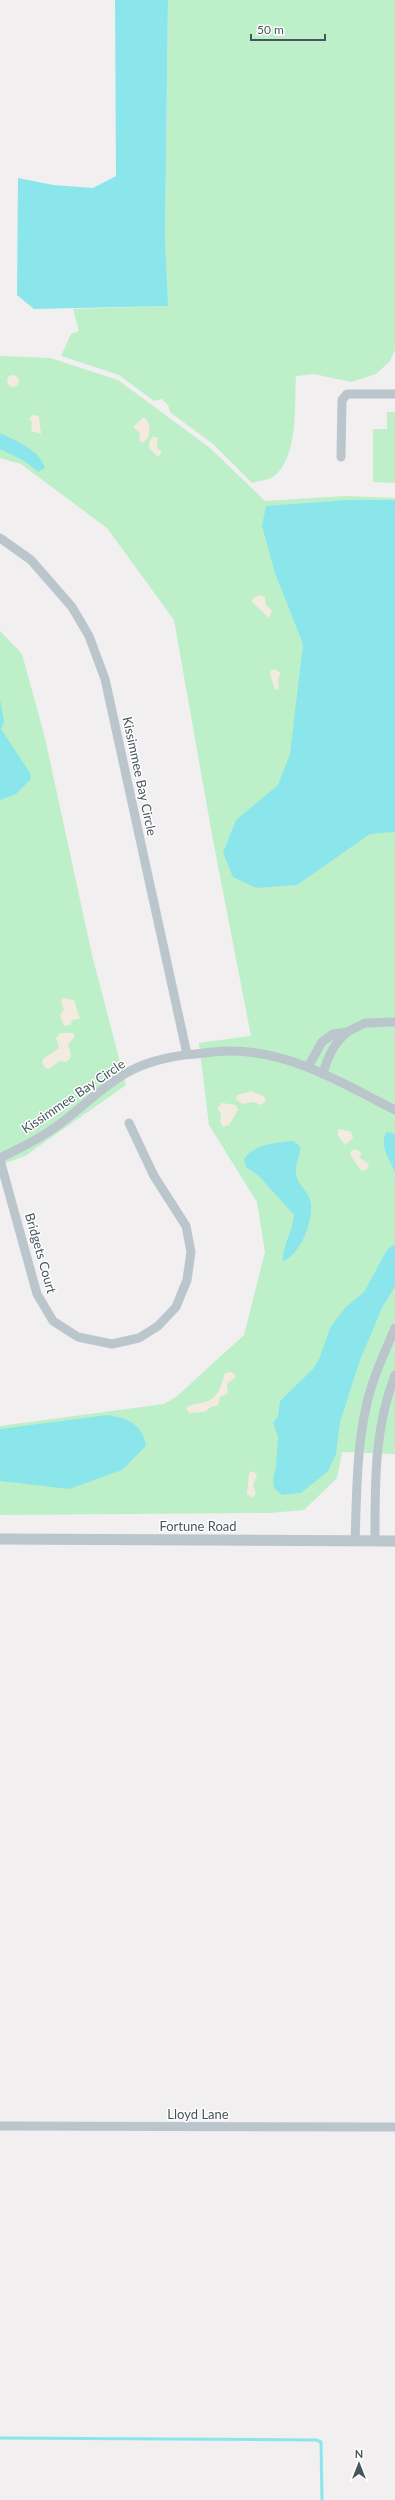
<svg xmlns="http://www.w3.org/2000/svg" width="395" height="2500" viewBox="0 0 395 2500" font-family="Lato,sans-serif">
<rect width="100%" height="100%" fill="#f1efef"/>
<g fill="#bdefc9">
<path d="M168,0H395V350L390,361L376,374L351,382L314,374L296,376C294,405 299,458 273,477C268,480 258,481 252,483L213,444L170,412L168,405L162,399L154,401L119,375L61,356L71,334L79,331L73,309L167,306L165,237Z"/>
<path d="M0,356L50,358L118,380L210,448L265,501L346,496L395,498V1454L342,1452L337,1478L304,1510L270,1513L0,1515V1426L164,1404L176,1397L244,1335L265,1252L257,1202L209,1125L199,1043L251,1036L213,840L174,620L107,528L21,464L0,458Z"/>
<path d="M387,412H395V483L373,482V429H387Z"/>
<path d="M0,631L22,654L45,738L92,955L126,1085L25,1156L0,1165Z"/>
</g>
<g fill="#f3eae0">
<circle cx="13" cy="381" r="6"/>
<path d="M32,415L39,416L41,434L31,431L32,422L29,419Z"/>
<path d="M144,417C152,424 152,438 142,443L139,440L140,433L133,427Z"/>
<path d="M153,436L158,438L157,448L162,452L158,457L149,448V443Z"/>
<path d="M259,595L265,597L266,605L272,611L269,618L252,602L253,598Z"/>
<path d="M274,669L281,673L278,679L279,689L275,690L270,674L271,670Z"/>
<path d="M62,998L74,1000L80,1019L73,1020L70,1025L64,1026L60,1016L64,1009L61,1002Z"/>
<path d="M60,1033H73L75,1036L68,1045L71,1054L70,1059L66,1062L59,1061L49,1069L45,1068L42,1063L43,1059L59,1048L56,1038Z"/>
<path d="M251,1091L264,1096L266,1101L261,1105L253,1102L242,1104L236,1099L237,1095Z"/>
<path d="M222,1103L236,1105L238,1110L229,1125L223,1127L220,1122L221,1114L217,1108Z"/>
<path d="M341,1129L351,1132L353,1138L345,1145L338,1135V1130Z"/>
<path d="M352,1150H358L361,1153L360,1158L369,1164L367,1169L361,1171L350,1154Z"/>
<path d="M232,1372L236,1377L227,1384L228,1393L220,1397L218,1405L211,1407L205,1412L189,1413L186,1408C191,1404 194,1404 201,1403C217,1401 221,1387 225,1373Z"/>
<path d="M253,1471L257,1475L253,1485L256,1494L252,1498L247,1494L249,1473Z"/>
</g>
<g fill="#8be6ec">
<path d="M115,0H168L165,237L168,306L34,309L17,295L18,178L53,185L93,188L116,176Z"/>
<path d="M0,433C16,441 40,450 45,468L38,472L26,462L0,449Z"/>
<path d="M348,500H395V832L370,834L297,885L256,888L233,877L223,853L236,820L278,785L290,754L303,644L275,573L262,526L266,506Z"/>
<path d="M0,699L4,722L1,729L30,773L31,779L16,794L0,800Z"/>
<path d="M387,1132L395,1134V1172C390,1161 378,1143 387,1132Z"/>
<path d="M293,1141L300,1146C301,1157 295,1163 296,1172C296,1183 305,1188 309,1197C317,1213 301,1256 283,1261C282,1246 293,1231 294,1215L259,1176L246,1167L244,1160C250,1145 278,1142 293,1141Z"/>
<path d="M395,1244V1286L382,1308L360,1360L340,1422L336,1454L328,1471L301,1493L282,1495L274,1488L273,1479L276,1467L278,1437L273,1422L278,1417L280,1401L313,1369L319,1359L331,1326L346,1307L364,1292L387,1250Z"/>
<path d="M108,1415C128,1419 142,1423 146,1446L122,1470L69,1489L0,1481V1429Z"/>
</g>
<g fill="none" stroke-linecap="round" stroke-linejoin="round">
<path stroke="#8be6ec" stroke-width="3" d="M0,2438L316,2440L321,2442L322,2500"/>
<g stroke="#bac6cc" stroke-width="9">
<path d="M341,457L342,400L347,394H395"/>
<path d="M0,538L31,560L72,607L89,636L105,679L187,1054"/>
<path d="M308,1067L322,1042L333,1034L347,1032L365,1023L395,1022"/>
<path d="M323,1074C328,1056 333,1045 347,1032"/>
<path d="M0,1158C22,1147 45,1136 65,1120C84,1105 102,1088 123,1075C144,1062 170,1056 195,1054C206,1053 217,1051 228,1051C289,1050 342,1083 395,1110"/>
<path d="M0,1160L37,1294L53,1321L78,1337L112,1344L139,1338L158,1326L176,1307L187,1280L191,1252L186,1226L154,1176L129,1123"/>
<path d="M355,1541C357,1490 356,1434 372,1385C378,1366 387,1347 395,1328"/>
<path d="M375,1541C375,1484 374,1429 395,1375"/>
<path d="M0,2126L395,2127"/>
</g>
<path stroke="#bac6cc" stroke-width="11" d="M0,1539L395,1541"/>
</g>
<g text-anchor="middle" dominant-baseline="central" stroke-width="3" stroke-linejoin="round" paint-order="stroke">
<g font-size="13" fill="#47555c" stroke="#fff">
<text transform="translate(140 776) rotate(78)">Kissimmee Bay Circle</text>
<text transform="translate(73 1096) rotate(-34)">Kissimmee Bay Circle</text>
<text transform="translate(41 1253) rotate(74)">Bridgets Court</text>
<text x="198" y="1526">Fortune Road</text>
<text x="198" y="2114">Lloyd Lane</text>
</g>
</g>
<g transform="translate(359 2464)" stroke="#ffffff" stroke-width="3" paint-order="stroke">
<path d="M0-3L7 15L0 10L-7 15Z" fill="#47555c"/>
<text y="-6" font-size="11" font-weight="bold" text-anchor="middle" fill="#47555c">N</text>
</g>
<path d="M251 34v6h74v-6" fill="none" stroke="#47555c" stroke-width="2"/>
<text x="257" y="34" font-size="12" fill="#47555c" stroke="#ffffff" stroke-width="3" paint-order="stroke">50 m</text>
</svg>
